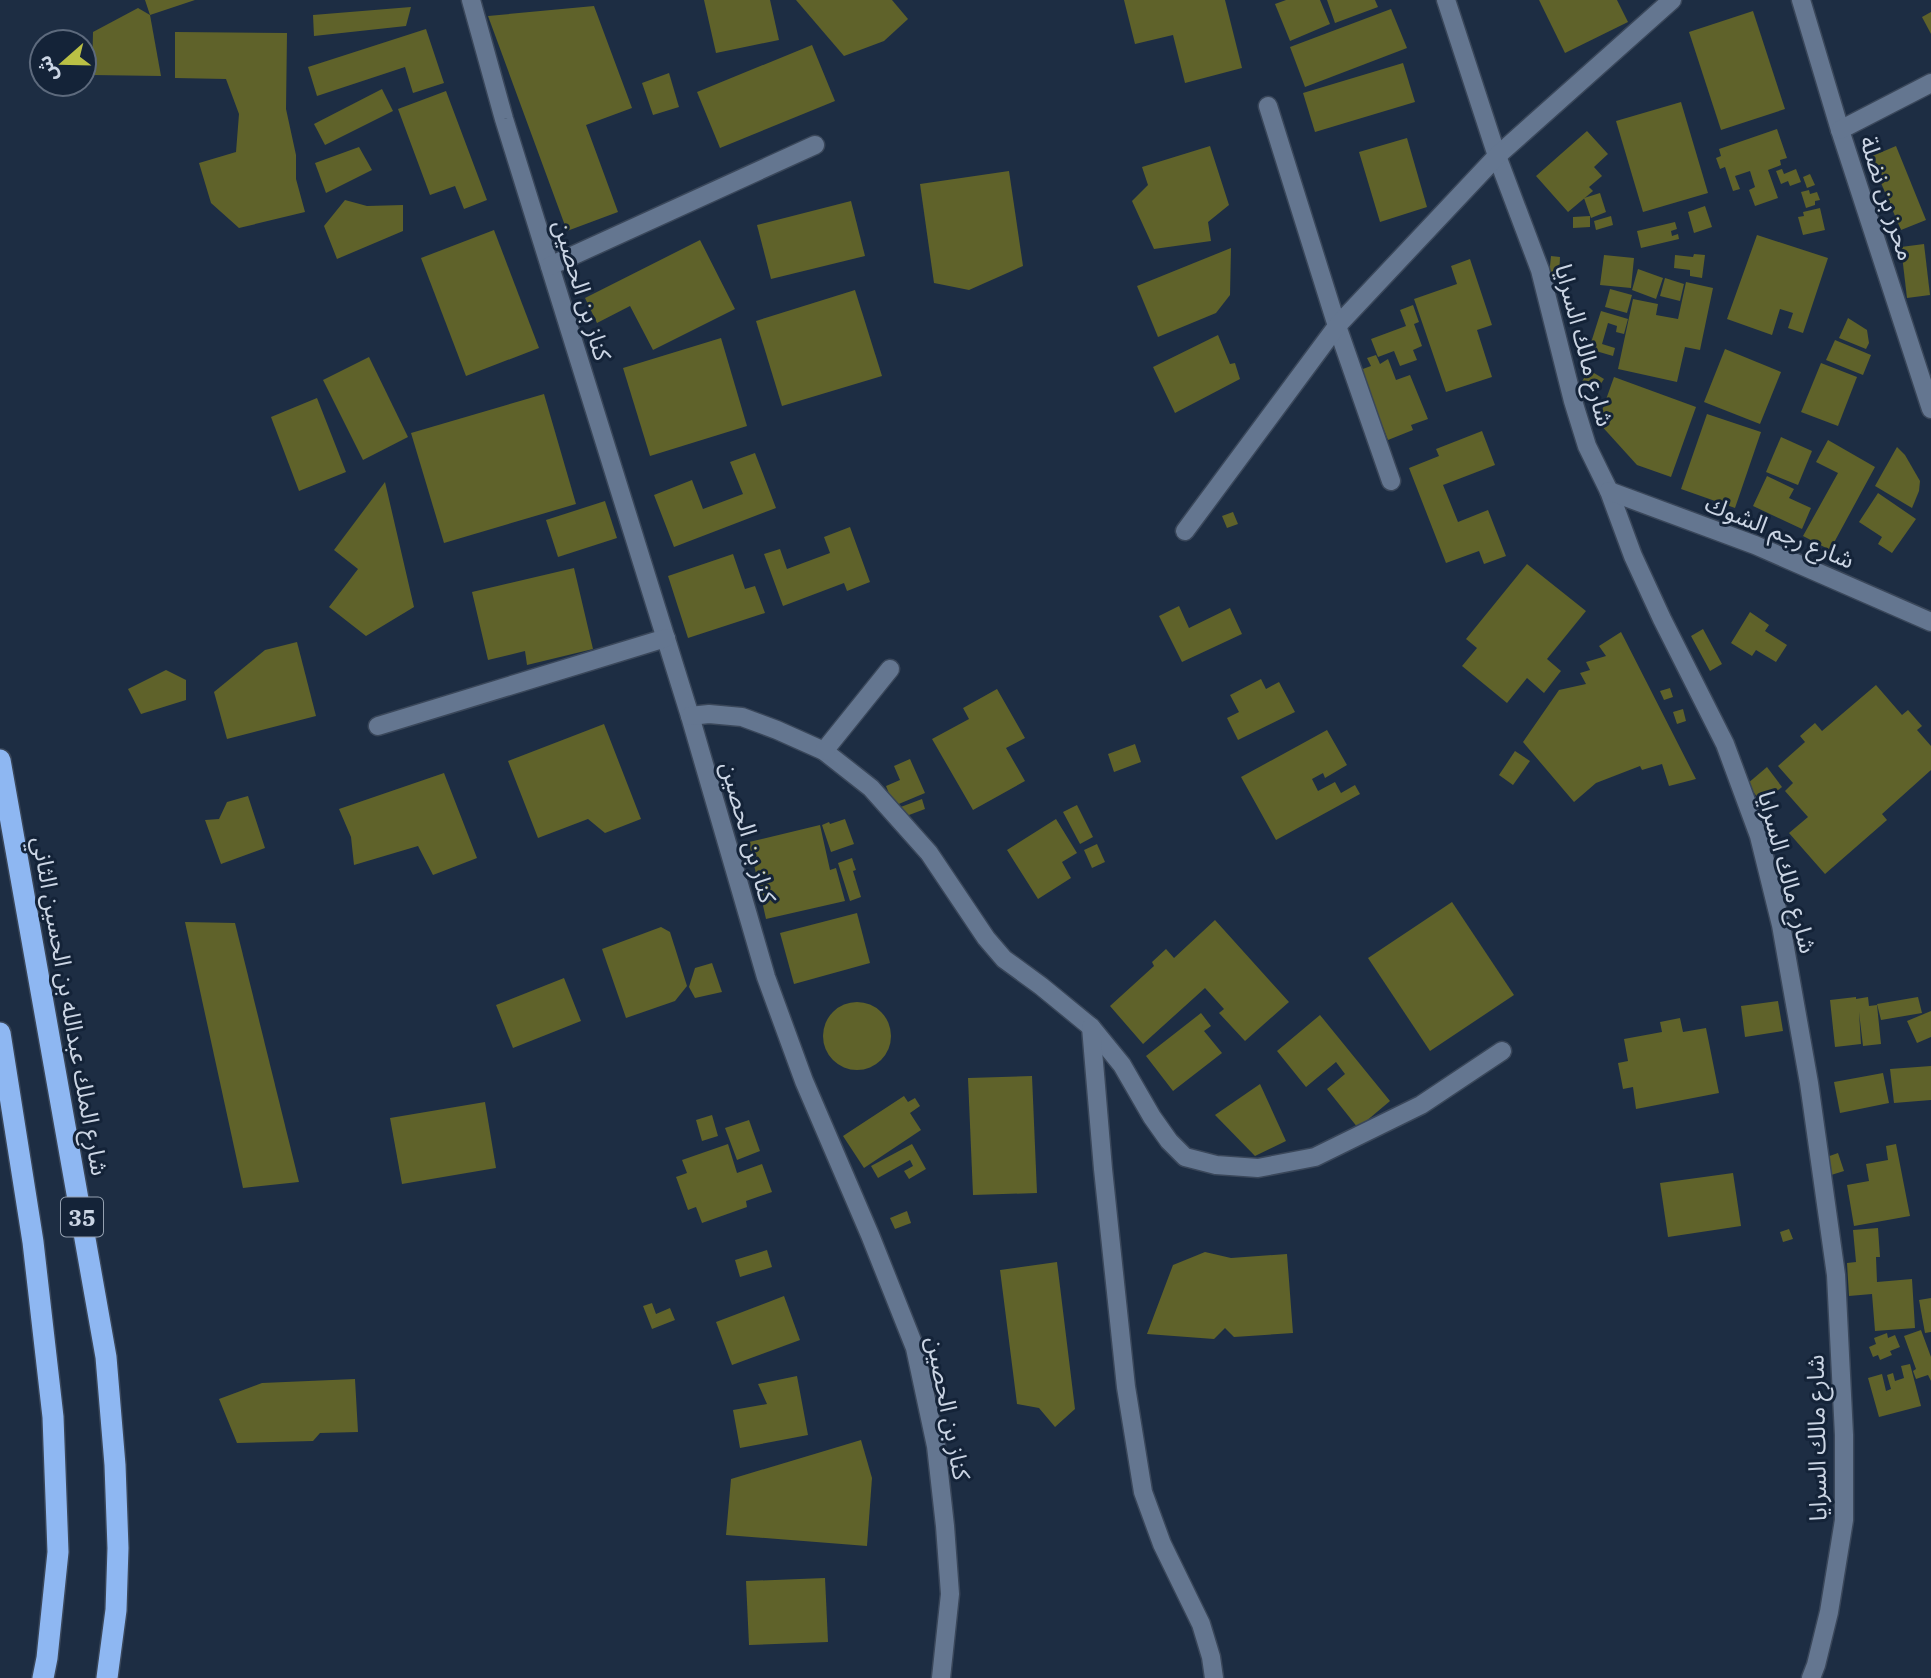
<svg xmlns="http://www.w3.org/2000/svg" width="1931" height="1678" viewBox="0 0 1931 1678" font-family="'IBM Plex Serif','Noto Sans Arabic',serif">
<rect width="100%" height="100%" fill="#1d2d43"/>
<g fill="#5f622a">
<path d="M145,0H195L150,15Z"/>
<path d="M704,0H770L779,40L716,53Z"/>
<path d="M796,0H892L908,19L884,41L844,56Z"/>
<path d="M1124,0H1225L1242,68L1185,83L1173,35L1135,44Z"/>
<path d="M1286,0H1320L1330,24L1290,41L1275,4Z"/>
<path d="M1327,0H1375L1378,7L1335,23Z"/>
<path d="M1539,0H1617L1628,22L1565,53Z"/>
<path d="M594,6L632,108L586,125L618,212L567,231L488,16Z"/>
<path d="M411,7L406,26L314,36L313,15Z"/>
<path d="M138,8L150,15L161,76L92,75L93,32Z"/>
<path d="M1391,9L1407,48L1305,87L1290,47Z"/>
<path d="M1753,11L1785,109L1721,130L1689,32Z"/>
<path d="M1931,12V34L1922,17Z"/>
<path d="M426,29L444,83L413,93L405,67L317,96L308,67Z"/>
<path d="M175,32L287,33L286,109L296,155V179L305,212L239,228L211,203L199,163L236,152L239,114L226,79L175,78Z"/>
<path d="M812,45L835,101L720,148L697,92Z"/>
<path d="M1403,63L1415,102L1315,132L1303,93Z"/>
<path d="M669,73L679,107L653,115L642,83Z"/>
<path d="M382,89L393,111L325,145L314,124Z"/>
<path d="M446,91L487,200L464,209L455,186L430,195L398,109Z"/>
<path d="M1681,102L1708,193L1643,212L1616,121Z"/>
<path d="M1777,129L1787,158L1780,160L1781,165L1768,170L1778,198L1755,206L1749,190L1755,187L1750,171L1735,176L1740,189L1733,191L1725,167L1720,169L1716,158L1721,156L1719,149Z"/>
<path d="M1587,131L1608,154L1594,167L1602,176L1589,187L1593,191L1568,212L1536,176Z"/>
<path d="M1407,138L1427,207L1380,222L1359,152Z"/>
<path d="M1210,146L1229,205L1208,222L1211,241L1154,249L1132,201L1148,185L1142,167Z"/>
<path d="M1896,146L1926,220L1901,230L1870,157Z"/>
<path d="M359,147L372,170L326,193L315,163Z"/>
<path d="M1782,169L1784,174L1796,169L1801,182L1790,186L1788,181L1781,184L1776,171Z"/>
<path d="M1009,171L1023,266L969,290L934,283L920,184Z"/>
<path d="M1810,174L1815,185L1807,188L1803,177Z"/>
<path d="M1809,190L1810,194L1817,192L1820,200L1815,201V205L1806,208L1801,192Z"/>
<path d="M1600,193L1606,212L1591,218L1584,198Z"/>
<path d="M345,200L367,206L403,205V231L337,259L324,226Z"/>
<path d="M851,201L865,256L771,279L757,225Z"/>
<path d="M1705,206L1712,227L1694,233L1688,212Z"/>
<path d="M1820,208L1825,230L1803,235L1798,217L1804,216L1803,212Z"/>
<path d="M1590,216V227L1573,228V217Z"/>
<path d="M1611,216L1613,225L1596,230L1594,221Z"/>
<path d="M1675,222L1677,229L1671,231L1672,236L1678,234L1679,239L1641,248L1637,231Z"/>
<path d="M494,230L539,348L466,376L421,258Z"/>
<path d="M1757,235L1828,258L1803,333L1788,328L1793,313L1780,309L1772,335L1727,319Z"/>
<path d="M700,240L735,309L653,350L630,306L597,323L585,298Z"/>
<path d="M1924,244L1930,295L1907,298L1901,247Z"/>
<path d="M1231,248L1230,295L1216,313L1158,337L1137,286Z"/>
<path d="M1694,254L1705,255L1702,278L1690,276V270L1674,268L1675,255L1693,257Z"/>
<path d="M1604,255L1634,258L1631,288L1600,285Z"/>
<path d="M1551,256L1560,257L1559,277L1549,276Z"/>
<path d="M1470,259L1492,325L1477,330L1492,377L1446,392L1414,299L1457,284L1451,266Z"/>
<path d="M1638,269L1663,278L1656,299L1632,290Z"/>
<path d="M1665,278L1684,284L1680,301L1660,296Z"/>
<path d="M1686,282L1713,288L1700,350L1685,347L1677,382L1618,369L1633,299L1658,304L1656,315L1678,319Z"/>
<path d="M1610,289L1632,295L1627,313L1605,307Z"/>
<path d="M855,290L882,376L782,406L756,321Z"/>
<path d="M1413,305L1419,322L1414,324L1422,346L1413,350L1417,360L1400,366L1394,351L1378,357L1371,339L1406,326L1400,310Z"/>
<path d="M1601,311L1628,319L1624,334L1616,332L1617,326L1608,323L1602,344L1615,348L1613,356L1589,349Z"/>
<path d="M1848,318L1867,330L1869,343L1866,349L1839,338Z"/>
<path d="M1218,335L1230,364L1235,363L1240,379L1175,413L1153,367Z"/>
<path d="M721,338L747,426L650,456L623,368Z"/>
<path d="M1835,340L1871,355L1863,375L1826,360Z"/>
<path d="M1725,349L1781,372L1760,424L1704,402Z"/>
<path d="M1376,355L1380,364L1388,359L1396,380L1410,375L1428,419L1411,425L1413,430L1388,440L1360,370L1371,366L1367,358Z"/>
<path d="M369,357L408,437L363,460L323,380Z"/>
<path d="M1821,363L1857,377L1838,426L1801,412Z"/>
<path d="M1589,370L1604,379L1596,391L1581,383Z"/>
<path d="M1614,377L1696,407L1671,477L1637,465L1598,422Z"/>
<path d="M544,394L576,504L444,543L411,433Z"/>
<path d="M317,398L346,472L299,491L271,417Z"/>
<path d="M1707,414L1761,432L1735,508L1681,489Z"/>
<path d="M1482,431L1495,465L1443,485L1458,522L1488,510L1506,556L1484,564L1479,551L1446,563L1409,468L1439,456L1436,449Z"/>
<path d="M1781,437L1812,451L1798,485L1766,472Z"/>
<path d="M1828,440L1875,467L1830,550L1803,536L1838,473L1816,462Z"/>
<path d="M1897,447L1905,455L1920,481L1919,491L1912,508L1875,486Z"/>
<path d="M755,453L776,508L674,547L654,495L692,480L703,509L743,494L730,462Z"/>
<path d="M1767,476L1794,489L1789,498L1811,508L1802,529L1753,506Z"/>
<path d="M385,482L414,607L366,636L329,607L358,569L334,550Z"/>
<path d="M1878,493L1916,519L1892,553L1878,544L1882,537L1859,522Z"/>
<path d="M605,501L617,538L558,557L546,520Z"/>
<path d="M1233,512L1238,524L1227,528L1222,516Z"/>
<path d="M850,527L870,582L847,591L844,583L783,606L764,554L780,549L787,569L830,553L824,537Z"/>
<path d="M733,554L745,589L755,586L765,613L688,638L668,576Z"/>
<path d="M1527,564L1586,611L1547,659L1561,671L1544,693L1527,678L1507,703L1462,666L1477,648L1466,639Z"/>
<path d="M574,568L593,649L527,665L525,651L488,660L472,592Z"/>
<path d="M1179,606L1189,628L1230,608L1242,634L1182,662L1159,616Z"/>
<path d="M1750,612L1769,625L1765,631L1787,645L1776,662L1756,650L1752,656L1731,643Z"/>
<path d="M1703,629L1722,664L1710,671L1691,636Z"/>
<path d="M1621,632L1696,779L1669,786L1662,764L1642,770L1640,766L1596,783L1574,802L1523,742L1559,690L1586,684L1580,673L1590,670L1586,662L1606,656L1599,646Z"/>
<path d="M297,642L316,716L227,739L214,692L265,650Z"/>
<path d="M166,670L186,680V700L141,714L128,689Z"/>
<path d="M1261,679L1266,689L1279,682L1295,712L1238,740L1227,718L1239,712L1230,695Z"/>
<path d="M1876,685L1902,715L1908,710L1922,726L1917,730L1931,746V770L1882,814L1887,820L1825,874L1789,833L1808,817L1785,791L1793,783L1778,766L1805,742L1800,736L1815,723L1822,731Z"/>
<path d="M1670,688L1673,697L1664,700L1660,691Z"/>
<path d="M997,689L1025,738L1006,748L1025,781L973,810L932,739L969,719L963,708Z"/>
<path d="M1683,709L1686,721L1677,724L1673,712Z"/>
<path d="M604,724L641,819L605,833L588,819L538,838L508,761Z"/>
<path d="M1327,730L1347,765L1325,778L1323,773L1312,779L1318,791L1335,782L1341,793L1355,785L1360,794L1276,840L1241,777Z"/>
<path d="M1135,744L1141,762L1114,772L1108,754Z"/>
<path d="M1515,751L1530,761L1513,785L1499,775Z"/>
<path d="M910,759L925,793L894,806L886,786L900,780L894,766Z"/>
<path d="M1767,767L1782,787L1762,803L1747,784Z"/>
<path d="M444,773L477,858L433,875L418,846L354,865L351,837L339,809Z"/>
<path d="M248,796L265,848L221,864L205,820L219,819L227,802Z"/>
<path d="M922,799L925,809L901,818L898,808Z"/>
<path d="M1077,805L1093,837L1080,844L1063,812Z"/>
<path d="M845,819L854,844L831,852L822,825L829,822L830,824Z"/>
<path d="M1056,819L1077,853L1062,862L1071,878L1038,899L1007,850Z"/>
<path d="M820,825L830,870L836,868L845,901L766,919L749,842Z"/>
<path d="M1097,844L1105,862L1092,868L1084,850Z"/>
<path d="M852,858L856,870L853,871L861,897L850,901L838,863Z"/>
<path d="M1452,902L1514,995L1430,1051L1368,958Z"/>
<path d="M857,913L870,963L794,984L780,933Z"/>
<path d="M1215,920L1289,1002L1245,1041L1219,1013L1224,1009L1205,988L1143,1044L1110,1006L1154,966L1152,962L1166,949L1174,958Z"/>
<path d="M185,922L235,923L299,1182L243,1188Z"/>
<path d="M661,927L670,932L687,986L675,1001L626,1018L602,949Z"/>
<path d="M712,963L722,992L695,998L689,987L695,968Z"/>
<path d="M564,978L581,1021L513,1048L496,1005Z"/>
<path d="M1856,997V999L1868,997L1869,1006L1877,1005L1881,1044L1863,1046L1859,1012L1861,1044L1835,1047L1830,1000Z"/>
<path d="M1918,997L1922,1013L1881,1020L1877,1004Z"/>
<path d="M1778,1001L1783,1031L1745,1037L1741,1006Z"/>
<circle cx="857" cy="1036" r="34"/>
<path d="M1931,1011V1037L1917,1043L1907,1021Z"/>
<path d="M1201,1013L1211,1026L1204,1031L1222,1053L1173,1091L1146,1056Z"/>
<path d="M1320,1015L1390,1101L1358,1128L1327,1089L1345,1074L1336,1062L1306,1087L1277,1051Z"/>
<path d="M1680,1018L1683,1032L1706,1028L1719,1093L1636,1109L1633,1087L1623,1089L1618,1063L1628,1061L1624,1039L1662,1032L1660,1022Z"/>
<path d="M1931,1066V1100L1894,1103L1890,1069Z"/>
<path d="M1883,1073L1889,1103L1840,1113L1834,1082Z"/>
<path d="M1032,1076L1037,1193L973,1195L968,1078Z"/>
<path d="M1260,1084L1286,1141L1255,1156L1215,1115Z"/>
<path d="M904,1096L908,1102L915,1098L920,1106L910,1113L921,1130L864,1168L843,1136Z"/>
<path d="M485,1102L496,1168L402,1184L390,1118Z"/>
<path d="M712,1115L718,1136L702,1141L696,1120Z"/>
<path d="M749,1120L760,1151L737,1160L725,1128Z"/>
<path d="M728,1144L737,1173L762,1164L772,1192L746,1201L747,1207L702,1223L696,1207L688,1210L676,1177L687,1173L682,1160Z"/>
<path d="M912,1144L926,1169L909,1179L904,1171L913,1166L910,1160L878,1178L871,1166Z"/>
<path d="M1896,1144L1910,1216L1854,1226L1847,1185L1869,1181L1866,1164L1888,1160L1886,1146Z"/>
<path d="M1838,1153L1844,1171L1828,1176L1824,1158Z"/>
<path d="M1733,1173L1741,1226L1668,1237L1660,1183Z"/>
<path d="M907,1211L911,1223L895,1229L890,1218Z"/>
<path d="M1878,1228L1880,1257H1876L1877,1282L1912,1279L1915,1328L1875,1331L1872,1294L1849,1296L1847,1263L1856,1262L1853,1230Z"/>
<path d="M1789,1229L1793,1239L1783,1242L1780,1232Z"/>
<path d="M767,1250L772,1267L740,1277L735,1260Z"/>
<path d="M1205,1252L1231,1258L1287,1254L1293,1333L1234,1337L1225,1328L1214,1339L1147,1334L1173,1265Z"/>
<path d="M1057,1262L1075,1409L1055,1427L1039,1408L1017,1404L1000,1270Z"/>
<path d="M784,1296L800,1340L732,1365L716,1322Z"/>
<path d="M1931,1298V1332L1925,1333L1919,1300Z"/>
<path d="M652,1303L656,1314L670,1308L675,1320L652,1329L643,1306Z"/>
<path d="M1921,1330L1931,1357V1381L1928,1375L1916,1379L1913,1371L1916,1369L1904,1336Z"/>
<path d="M1887,1333L1888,1338L1895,1335L1900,1347L1890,1351L1892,1355L1880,1360L1878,1355L1873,1357L1869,1347L1876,1344L1874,1338Z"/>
<path d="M1910,1364L1921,1406L1879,1417L1868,1378L1882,1374L1886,1391L1891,1389L1887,1375L1893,1373L1895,1381L1904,1378L1901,1366Z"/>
<path d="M797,1376L808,1435L740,1448L733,1410L767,1404L758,1384Z"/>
<path d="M355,1379L358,1432L320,1433L313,1441L237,1443L219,1399L262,1383Z"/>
<path d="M861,1440L872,1478L867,1546L726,1535L731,1479Z"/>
<path d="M825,1578L828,1642L749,1645L746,1581Z"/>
</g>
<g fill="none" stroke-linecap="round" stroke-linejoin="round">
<defs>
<g id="minor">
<path d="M471,0L504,119L690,716L766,977L804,1081L870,1235L915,1348L936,1446L945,1526L950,1594L941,1678"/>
<path d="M1446,0L1497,156L1540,270L1573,401L1587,446L1609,491L1633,556L1662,619L1725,744L1759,836L1781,925L1809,1083L1836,1275L1844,1435V1520L1829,1612L1816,1665L1811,1678"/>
<path d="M1801,0L1840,130L1931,409"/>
<path d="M1268,106L1337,326L1391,481"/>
<path d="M1840,130L1931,83"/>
<path d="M550,266L815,145"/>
<path d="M1609,491L1755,545L1931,622"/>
<path d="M1185,531L1337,326L1497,156L1672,0"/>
<path d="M690,716L709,714L742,717L777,730L824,751L871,788L929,853L986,938L1004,959L1041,986L1091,1027L1122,1065L1152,1117L1169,1141L1185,1157L1216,1165L1258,1168L1315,1157L1421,1105L1502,1051"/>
<path d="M378,726L666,638"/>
<path d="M824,751L890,669"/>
<path d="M1091,1027L1103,1169L1126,1387L1143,1492L1162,1544L1201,1624L1211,1657L1214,1678"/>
</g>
<g id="highway">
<path d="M0,760L106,1357L115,1465L118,1548L116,1610L107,1678"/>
<path d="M0,1033L33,1242L53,1417L58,1552L47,1658L43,1678"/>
</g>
</defs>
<use href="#minor" stroke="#3a475a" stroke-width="21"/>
<use href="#highway" stroke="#3a475a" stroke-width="24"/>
<use href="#minor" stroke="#647690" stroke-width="18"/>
<use href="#highway" stroke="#8eb7f2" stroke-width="21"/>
</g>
<g text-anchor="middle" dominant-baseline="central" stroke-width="6" stroke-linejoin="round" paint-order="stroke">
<rect fill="#142338" stroke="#94a0b0" stroke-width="2" x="61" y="1197.5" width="42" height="39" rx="5"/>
<g font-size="23" font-weight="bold" fill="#cbd5e4">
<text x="82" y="1217">35</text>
</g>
<g font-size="24" fill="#cbd5e4" stroke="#142338">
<text transform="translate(1888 198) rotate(72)">محرز بن نضلة</text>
<text transform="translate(583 290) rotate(73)">كناز بن الحصين</text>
<text transform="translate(1585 345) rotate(75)">شارع مالك السرايا</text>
<text transform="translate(1780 531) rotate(22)">شارع رجم الشوك</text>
<text transform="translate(749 832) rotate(74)">كناز بن الحصين</text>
<text transform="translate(1788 872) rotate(75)">شارع مالك السرايا</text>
<text transform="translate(71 1006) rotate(80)">شارع الملك عبدالله بن الحسين الثاني</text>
<text transform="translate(949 1408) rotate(79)">كناز بن الحصين</text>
<text transform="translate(1816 1438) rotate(-91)">شارع مالك السرايا</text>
</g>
</g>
<g transform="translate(63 63) rotate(250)"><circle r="33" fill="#142338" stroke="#5d6a7d" stroke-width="2"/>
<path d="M0-5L12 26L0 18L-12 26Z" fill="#bac045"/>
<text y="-10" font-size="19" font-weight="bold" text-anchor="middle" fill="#cbd5e4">ش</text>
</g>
</svg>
